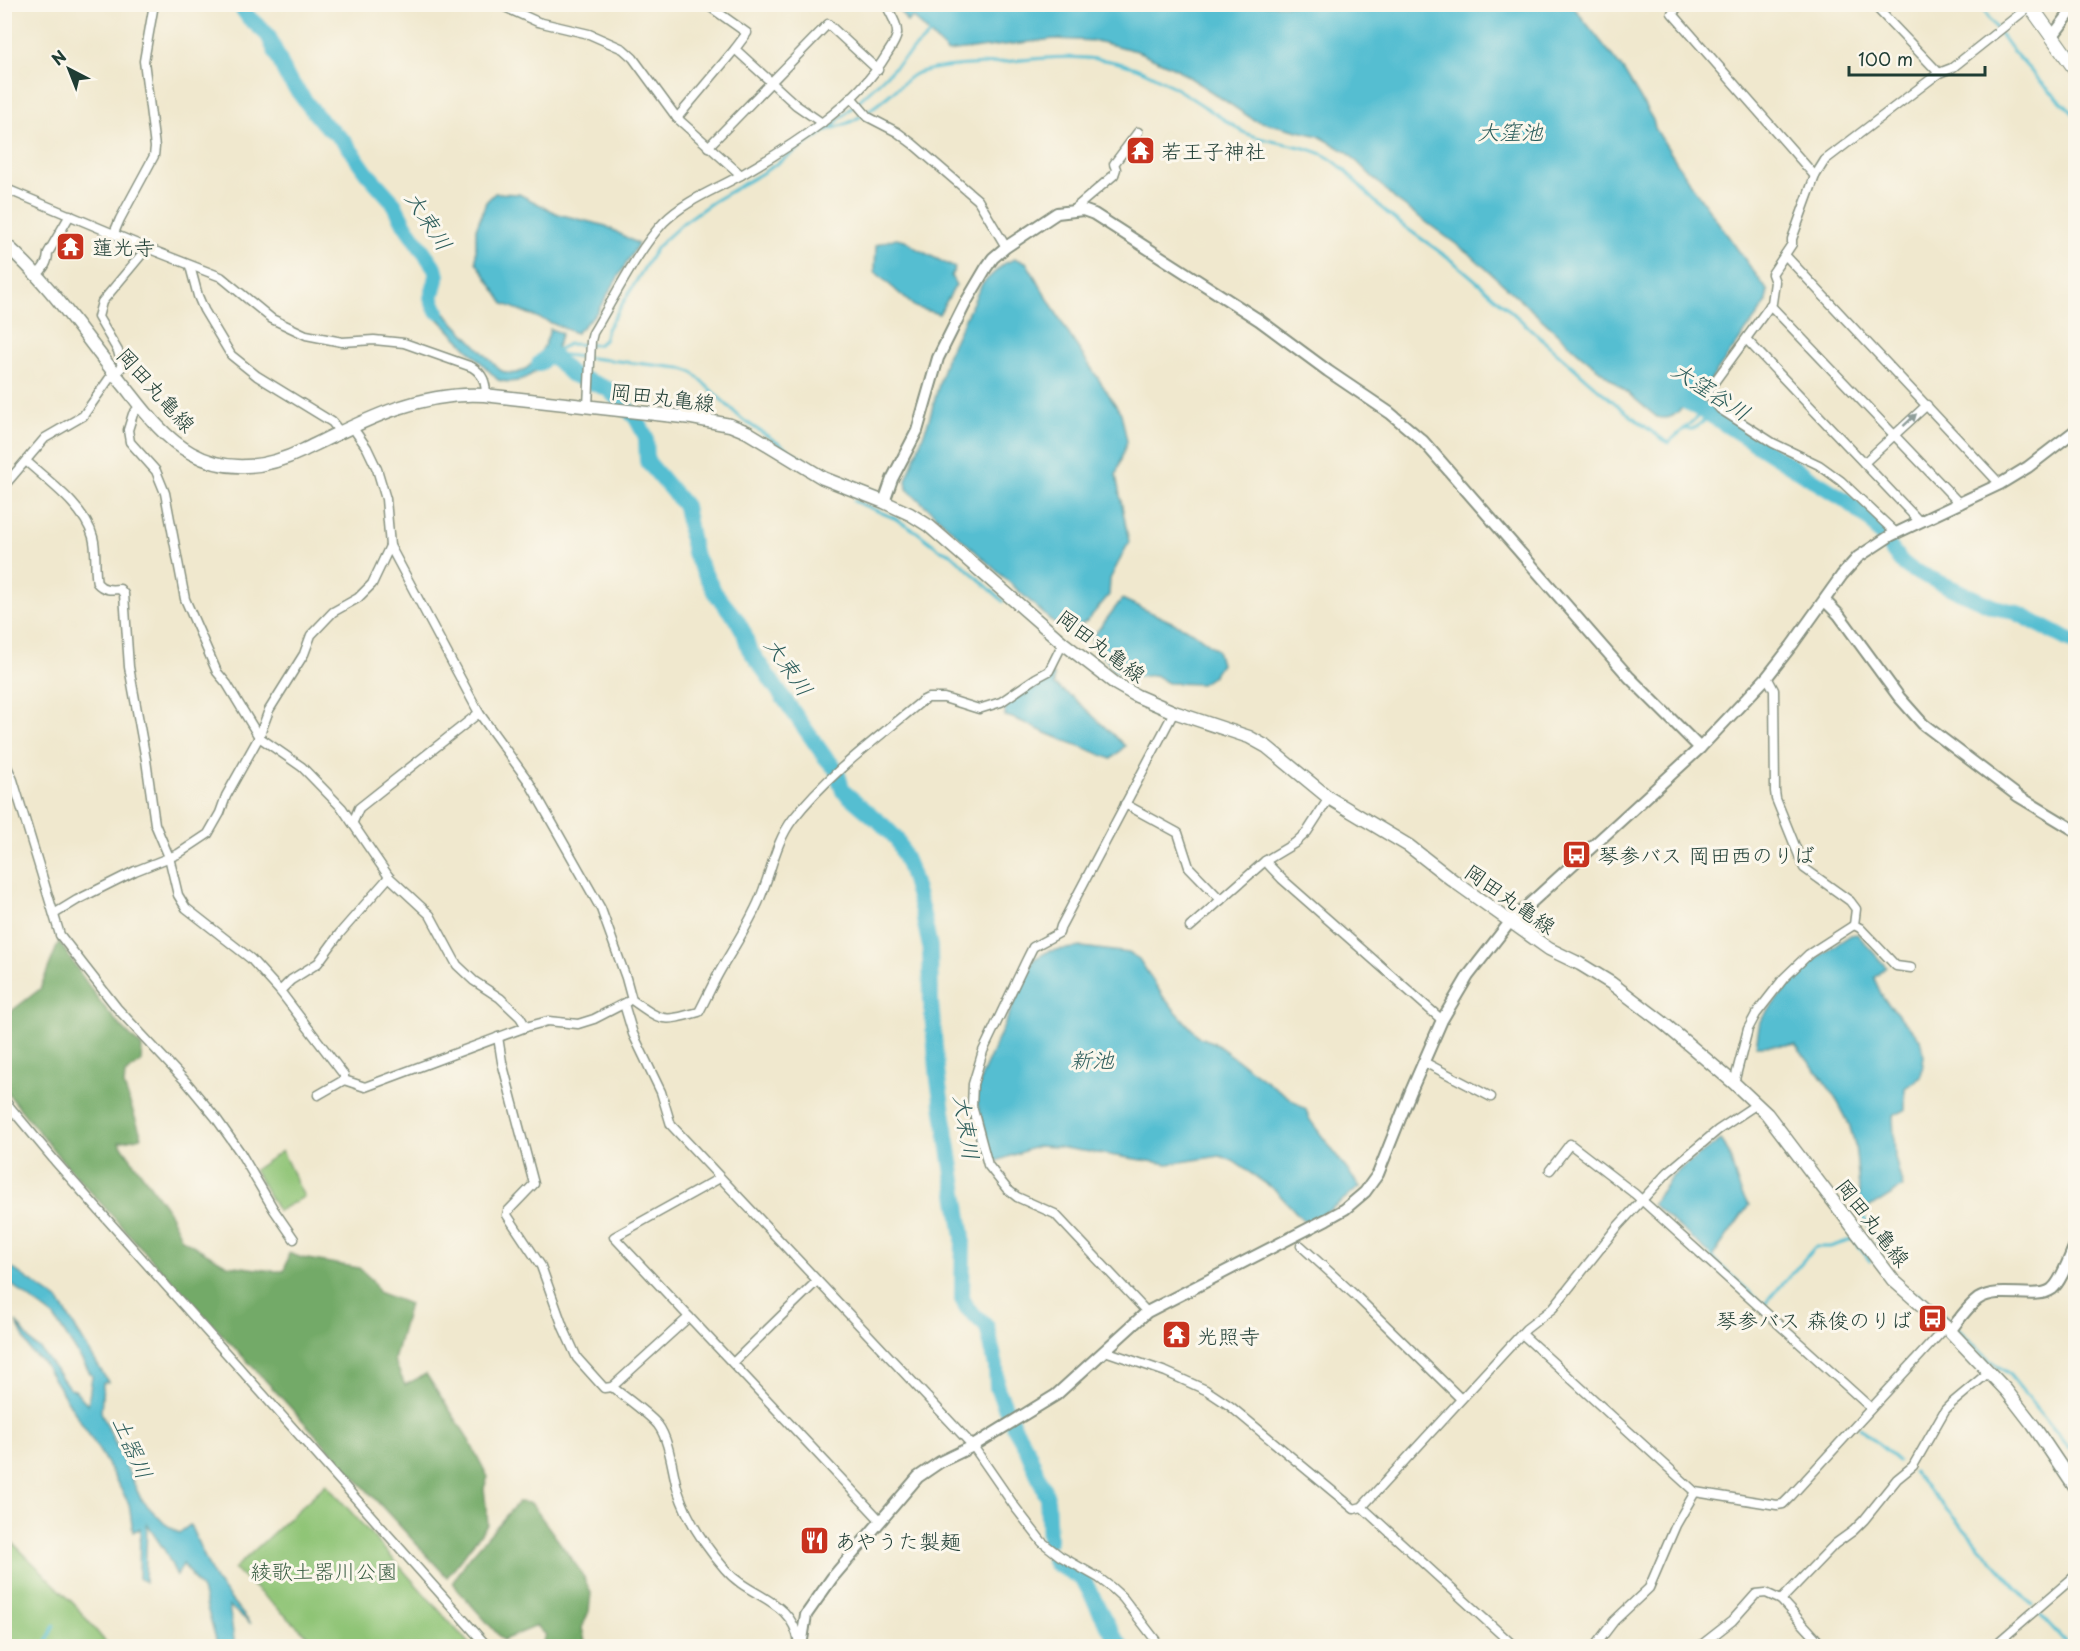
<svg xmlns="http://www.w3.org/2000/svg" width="2080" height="1651" viewBox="0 0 2080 1651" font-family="'Playpen Sans','Klee One',sans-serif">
<rect width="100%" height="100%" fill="#fbf7ec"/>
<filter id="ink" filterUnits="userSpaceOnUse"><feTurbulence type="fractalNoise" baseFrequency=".0167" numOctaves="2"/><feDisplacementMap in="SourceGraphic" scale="12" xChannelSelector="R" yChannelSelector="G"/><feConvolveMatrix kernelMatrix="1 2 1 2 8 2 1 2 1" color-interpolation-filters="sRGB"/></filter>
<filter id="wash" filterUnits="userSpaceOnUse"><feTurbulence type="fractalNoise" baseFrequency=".008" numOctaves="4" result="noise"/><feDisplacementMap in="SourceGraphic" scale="24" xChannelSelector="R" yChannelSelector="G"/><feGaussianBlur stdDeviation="1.35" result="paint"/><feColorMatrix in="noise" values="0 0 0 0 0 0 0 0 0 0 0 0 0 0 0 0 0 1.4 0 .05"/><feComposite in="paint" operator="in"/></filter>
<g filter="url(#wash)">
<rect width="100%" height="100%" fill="#f0e8ce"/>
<g fill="#8fc476" stroke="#578055" stroke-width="1.5">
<path d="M282,1151L304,1197L278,1211L254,1170Z"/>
<path d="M326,1484L471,1646H319L234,1569Z"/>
<path d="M5,1535L74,1604L109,1646H5Z"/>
</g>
<g fill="#73aa67" stroke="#49744e" stroke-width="1.5">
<path d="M59,941C84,979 108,1018 142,1047L141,1062L125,1074L124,1086L142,1137L119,1142L167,1209L182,1239L227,1265L273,1271H284L289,1253L302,1258L359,1268L372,1280L378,1292L409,1304L394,1360L405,1385L426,1374L466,1435L488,1477L484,1488L488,1524L447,1577L266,1381L163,1272L60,1158L5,1090V1016L40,989Z"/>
<path d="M518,1502L531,1503L581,1572L591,1593L589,1611L582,1628L586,1646H543L542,1644L546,1635L537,1626L503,1640L458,1590L453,1582L468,1559Z"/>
</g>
<g fill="#54bed1" stroke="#3a7e82" stroke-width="1.5">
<path d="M897,5H1572L1624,71L1653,120L1655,128L1689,182L1767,290V302L1699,396L1706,404L1696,413L1685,405C1676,414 1670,421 1657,417L1580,354L1471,255L1396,200L1347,152L1319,136L1254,120L1177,69L1137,51L1096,41L1054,39L947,52L913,17L907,22Z"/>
<path d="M495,193L519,194L558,214L606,226L638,244L597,312L576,333L504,304L476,262V229L486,202Z"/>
<path d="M896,238L905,240L917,249L955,268L951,276L956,285L939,314L915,307L875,272L876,245Z"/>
<path d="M1015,259L1026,262L1070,336L1121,413L1127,441L1116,475L1129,542L1110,579L1109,595L1087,621L1076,627L1055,624L907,489L906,480L929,420L946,359L959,331L982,284L1005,263Z"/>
<path d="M427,290L435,293L434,300L437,305L500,370C524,384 546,351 550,329L562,333L557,346L556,356C536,369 524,388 498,380L428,308L425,301Z"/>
<path d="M1122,599L1193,632L1217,650L1221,664L1213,676L1201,684L1168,683L1155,675L1128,678L1113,671L1107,661L1092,645V638Z"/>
<path d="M1054,674V685L1074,698L1125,746L1111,759C1089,749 1067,742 1044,732C1030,727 1021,719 1005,716V706L1026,687Z"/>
<path d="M1857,934L1886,967L1874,978L1883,998L1920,1039L1924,1056L1921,1077L1905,1088V1110L1893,1116L1895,1158L1903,1187L1876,1204L1863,1209L1860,1202C1858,1182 1858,1160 1854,1141C1846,1106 1818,1072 1795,1045L1756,1046L1760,1021L1803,967L1851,935Z"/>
<path d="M1082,947L1129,953L1139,959L1164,998L1199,1037L1213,1042L1306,1110L1310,1120L1360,1187L1328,1211L1306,1223L1276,1191L1233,1161L1220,1156L1168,1164L1057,1147L1038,1146L994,1162L976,1098L982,1075L1034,959L1049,951Z"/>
<path d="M1721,1140C1735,1156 1732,1184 1749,1205L1713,1256L1652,1204L1672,1177L1684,1166Z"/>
<path d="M5,1263L59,1301L108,1382L103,1383L101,1412L141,1499L164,1523L179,1533L190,1525L215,1580L251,1624L229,1606L235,1646H218L202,1590L183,1564L177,1576L165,1551L147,1524L145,1582L139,1578L140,1528L133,1532L129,1504L102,1455L42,1361L31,1352L16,1322L34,1345L40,1349L70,1389L75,1390L88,1405L92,1376L54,1317L8,1282L5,1283Z"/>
</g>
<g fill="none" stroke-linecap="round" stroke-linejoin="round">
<g stroke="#54bed1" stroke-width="3">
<path d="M1979,4L2011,49L2040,81L2076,116"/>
<path d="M829,129C857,124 877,104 899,87C904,82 911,76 917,73C941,65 970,66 994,63C1046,57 1104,50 1152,75C1184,91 1214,114 1245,133C1270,144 1300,143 1324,155C1349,168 1368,199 1391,216C1415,236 1443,252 1467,273C1535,330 1595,393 1668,443L1703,412"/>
<path d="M556,351L568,344L598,345L604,340L607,329L657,247L683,223L714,201L764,172L829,129L932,32"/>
<path d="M555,354L680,368L692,372L743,420L804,460"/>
<path d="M1685,429H1693L1704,421L1703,412"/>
<path d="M854,501L894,518L917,532L939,549L951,554L1003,601"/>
<path d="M1862,1204L1861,1212L1877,1242L1876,1250"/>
<path d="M1710,1253L1712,1258L1764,1305L1815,1247H1830L1854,1239L1870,1261"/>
<path d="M1917,1293L1948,1319L1989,1360L2008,1373L2070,1449L2076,1452"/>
<path d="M1859,1427L1898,1461"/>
<path d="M1913,1472L2032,1605"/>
<path d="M2040,1614L2069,1646"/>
<path d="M45,1646L54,1625"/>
</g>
<g stroke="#54bed1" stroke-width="16">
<path d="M239,4L249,18L268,35L287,77L313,111L323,123L345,142L366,172L393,202L405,225L435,268L437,276L431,298L437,311"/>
<path d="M539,364L550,353L571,374L608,389L636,418L646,437L647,461L685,506L694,553L715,593L737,620L744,633L749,649L825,757L836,769L843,791L882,824L897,839L910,870L922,911L930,947L931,1003L938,1080L963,1237L962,1299L967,1308L987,1327L996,1366L997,1388L1014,1427L1027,1449L1047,1497L1049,1540"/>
<path d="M1681,399L1712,416L1845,500L1871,521L1900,561L1912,570L1994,607L2015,612L2076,644"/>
<path d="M1053,1559L1055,1563L1083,1579L1109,1628L1121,1646"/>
</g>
</g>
</g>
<g filter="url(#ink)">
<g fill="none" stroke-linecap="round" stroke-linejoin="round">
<defs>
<g id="minor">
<path d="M498,4L538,22L589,34L623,49L633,58L677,118L741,175"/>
<path d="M706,4L747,33L735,49L796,105L822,123"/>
<path d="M1681,4L1672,13L1815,176"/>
<path d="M1873,4L1939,73"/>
<path d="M851,97L868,117L897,132L913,144L978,200L1006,247"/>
<path d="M677,118L735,49"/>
<path d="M708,147L828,24L878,70"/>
<path d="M4,188L147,248L221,277L272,319L306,335L342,342L374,340L404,343L472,367C483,374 486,382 486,396"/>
<path d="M1073,210L1114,175L1116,169L1114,164L1138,132"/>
<path d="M114,233L120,219L154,156L155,147L144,61L154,4"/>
<path d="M1785,255L2000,484"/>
<path d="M190,266L198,296L204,310L231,355L257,376L332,422L340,432"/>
<path d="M36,276C43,269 48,263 48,253L70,215"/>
<path d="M1770,305L1960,504"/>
<path d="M1747,340L1920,522"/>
<path d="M140,406L133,414L128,430L130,442L156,471L165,493L185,599L217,672L227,684L259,737L302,767L342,808L389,877L430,915L457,965L474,981L500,998L520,1017L526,1027"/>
<path d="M588,406L591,341L593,333C613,300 638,249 664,222C686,200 715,190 741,175C792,146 857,105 887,54C891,48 896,41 897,34C898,24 890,14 886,4"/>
<path d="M353,428L367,448L377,469L386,499L390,546L479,713L529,782L601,909L626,978L632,1000C663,1022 662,1022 699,1012C706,999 712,985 720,971C733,949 747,927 758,903C771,875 774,844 793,819C828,774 879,737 922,701L928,698H944L979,709L1001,702L1036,678L1049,671L1063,643"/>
<path d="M26,461C48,481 85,507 93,537C97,551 94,568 97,583C103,590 110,590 120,589L124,594L129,667L146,760L155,824L169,857L178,895L186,908L251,959L280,991"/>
<path d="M1864,463L1927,405"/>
<path d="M4,486L45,438L83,416L109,379L122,367L118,351L98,317L102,302L147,248"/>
<path d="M1896,533L1841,481L1819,465L1773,443L1720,409L1707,392L1772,303L1775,282L1772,274L1792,244V239L1815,176L1825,160L1939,73L1952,68L2030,6"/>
<path d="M1767,677L1774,690L1775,791L1776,799L1804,868L1850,901L1856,909L1854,925"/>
<path d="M4,760L13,780L60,935L117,1008L188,1084L216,1118L240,1152L274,1210L294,1239"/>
<path d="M1125,804L1178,833L1189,867L1221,900"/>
<path d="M353,822L359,808L479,713"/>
<path d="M1265,861L1282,879L1442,1020"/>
<path d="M389,877L340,933L318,963L291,980L280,991L344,1075V1080L365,1087L526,1027L548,1021L578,1024L594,1019L627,1002"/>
<path d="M54,914L77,900L135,871L178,854L208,834L220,813L226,796L259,737L269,710L304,654L311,635L333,612L358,598L372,584L390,546"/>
<path d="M1854,925L1860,928L1896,966L1911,968"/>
<path d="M1190,927L1265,861L1295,843L1307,832L1329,798"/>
<path d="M624,1004L633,1034L661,1092L671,1125L973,1446L1015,1507L1042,1542L1060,1556L1099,1578L1112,1588L1123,1598L1160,1646"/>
<path d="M498,1037L502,1062L534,1184L508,1211L507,1215L541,1266L563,1327L577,1358L604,1388L612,1387C624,1396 650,1415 658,1425C670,1441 672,1471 678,1491C687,1519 705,1546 725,1569C750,1599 792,1598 799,1643"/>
<path d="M1424,1062L1491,1097"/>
<path d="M1734,1083L1748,1029L1756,1014L1784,978L1809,954L1854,925"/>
<path d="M318,1095L344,1080"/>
<path d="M4,1100L55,1161L487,1646"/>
<path d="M1550,1170L1570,1144L1635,1194L1871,1408"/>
<path d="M720,1178L614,1237L880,1520"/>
<path d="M1301,1246L1357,1297L1461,1399"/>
<path d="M1147,1312L1055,1214L1017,1197L1007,1189L988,1165L972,1106L973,1084L983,1051L1026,961L1033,947L1059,933L1061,926L1174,712"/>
<path d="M1522,1334L1695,1492L1777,1505L1783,1504L1791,1496L1946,1327"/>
<path d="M1105,1351L1166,1372L1206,1390L1230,1406L1354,1509L1362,1507L1526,1329L1553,1308L1618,1226L1668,1172L1718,1130L1757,1104"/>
<path d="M733,1363L817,1281"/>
<path d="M612,1387L689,1317"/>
<path d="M1362,1507L1514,1646"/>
<path d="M1781,1600L1835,1544L1853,1531L1864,1520L1897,1479L1913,1466L1945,1410L1952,1403L1989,1372"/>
<path d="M1595,1646L1614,1621L1649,1588L1676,1525L1695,1492"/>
<path d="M1700,1646L1732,1621L1756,1594L1766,1593L1781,1600L1823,1646"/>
<path d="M1994,1646L2076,1575"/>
</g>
<g id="tertiary">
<path d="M2052,37L2076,5"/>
<path d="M884,502L892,479L917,431L938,358L966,302L986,268L993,258L1006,247L1057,213L1083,210L1094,214L1259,320L1328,371L1390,413L1423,441L1629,677L1700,748"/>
<path d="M1825,601L1839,615L1899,697L1923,724L2018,796L2076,831"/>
<path d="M1950,1331C1958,1321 1967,1307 1978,1299C2000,1285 2035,1301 2052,1289C2062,1281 2070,1255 2076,1243"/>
<path d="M801,1646L806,1615L832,1578L918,1477L940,1462L973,1446L1056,1395L1147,1312L1327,1219L1345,1209L1365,1192L1378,1174L1411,1091L1442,1020L1468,976L1510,922L1700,748L1767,677L1792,645L1842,575L1858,557L1890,536L2000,484L2028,467L2076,430"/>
</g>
<path id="secondary" d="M4,243C52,285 87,340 127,389C145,412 164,438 191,453C228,474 267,468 304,450C361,422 418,391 484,395L692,418L730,425L747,432L823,478L884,502L910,514L929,526L1063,643L1116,684L1137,696L1174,712L1249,737L1267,747L1329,798L1409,846L1455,882L1549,949L1580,964L1611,983L1662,1022L1734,1083L1767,1114L1893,1280L1946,1327L2006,1390L2033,1425L2076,1489"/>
<path id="trunk" d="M2029,4L2076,70"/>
</defs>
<use href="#minor" stroke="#889281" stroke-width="11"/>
<use href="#tertiary" stroke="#889281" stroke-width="14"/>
<use href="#secondary" stroke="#889281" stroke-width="15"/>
<use href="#trunk" stroke="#889281" stroke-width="16"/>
<use href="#minor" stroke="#fff" stroke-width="8"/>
<use href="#tertiary" stroke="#fff" stroke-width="10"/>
<use href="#secondary" stroke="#fff" stroke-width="12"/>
<use href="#trunk" stroke="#fff" stroke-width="14"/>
</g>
<defs><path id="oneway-solid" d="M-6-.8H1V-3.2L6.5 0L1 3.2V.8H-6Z" transform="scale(1.5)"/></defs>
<use fill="#8f9e9a" href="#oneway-solid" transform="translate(1910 420) rotate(-43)"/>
</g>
<defs>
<symbol id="temple-square" viewBox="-11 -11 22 22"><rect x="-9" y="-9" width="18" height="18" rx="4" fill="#c8321e" stroke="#fbf7ec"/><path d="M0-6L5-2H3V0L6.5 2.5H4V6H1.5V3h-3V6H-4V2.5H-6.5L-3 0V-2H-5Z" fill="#fff"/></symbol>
<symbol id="bus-square" viewBox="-11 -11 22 22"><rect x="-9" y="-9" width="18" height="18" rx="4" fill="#c8321e" stroke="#fbf7ec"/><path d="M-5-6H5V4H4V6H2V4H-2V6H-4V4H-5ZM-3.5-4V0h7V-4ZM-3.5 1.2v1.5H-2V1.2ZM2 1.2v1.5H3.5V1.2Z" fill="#fff"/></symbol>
<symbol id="restaurant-square" viewBox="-11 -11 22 22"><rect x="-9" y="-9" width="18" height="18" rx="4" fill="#c8321e" stroke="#fbf7ec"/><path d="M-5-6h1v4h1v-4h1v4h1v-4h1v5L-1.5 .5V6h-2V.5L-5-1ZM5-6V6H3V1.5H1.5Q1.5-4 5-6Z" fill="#fff"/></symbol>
</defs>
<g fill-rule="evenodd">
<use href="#temple-square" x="1124" y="134" width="33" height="33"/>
<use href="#temple-square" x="54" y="230" width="33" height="33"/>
<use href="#bus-square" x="1560" y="838" width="33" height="33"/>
<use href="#bus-square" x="1916" y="1302" width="33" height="33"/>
<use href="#temple-square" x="1160" y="1318" width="33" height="33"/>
<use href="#restaurant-square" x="798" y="1524" width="33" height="33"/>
</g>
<g text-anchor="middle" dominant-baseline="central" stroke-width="6" stroke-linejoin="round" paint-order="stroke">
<g font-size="21" fill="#1f3d34" stroke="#fbf7ec" text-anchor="start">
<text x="1161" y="150">若王子神社</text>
<text x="92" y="246">蓮光寺</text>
<text x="1598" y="854">琴参バス 岡田西のりば</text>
<text x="1912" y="1319" text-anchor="end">琴参バス 森俊のりば</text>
<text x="1197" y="1335">光照寺</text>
<text x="835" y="1540">あやうた製麺</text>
</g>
<g font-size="21" fill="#1f3d34" stroke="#fbf7ec">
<text transform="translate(157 389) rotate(48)">岡田丸亀線</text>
<text transform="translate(663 396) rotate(7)">岡田丸亀線</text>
<text transform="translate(1102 645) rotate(37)">岡田丸亀線</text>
<text transform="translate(1511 898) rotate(35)">岡田丸亀線</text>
<text transform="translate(1874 1222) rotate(52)">岡田丸亀線</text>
</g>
<g font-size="21" fill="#3b5f44" stroke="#fbf7ec">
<text x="324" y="1570">綾歌土器川公園</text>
</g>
<g font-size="22" font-style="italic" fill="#2c5d5b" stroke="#fbf7ec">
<text x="1510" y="130">大窪池</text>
<text transform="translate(430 220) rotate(57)">大束川</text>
<text transform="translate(1712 390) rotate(33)">大窪谷川</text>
<text transform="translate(790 666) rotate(55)">大束川</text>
<text x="1092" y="1058">新池</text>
<text transform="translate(968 1127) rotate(81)">大束川</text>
<text transform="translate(134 1447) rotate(66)">土器川</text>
</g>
</g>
<rect width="2080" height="1651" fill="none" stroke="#fbf7ec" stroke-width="24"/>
<g transform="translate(69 69) rotate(318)" stroke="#fbf7ec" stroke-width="4.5" paint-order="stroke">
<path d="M0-4.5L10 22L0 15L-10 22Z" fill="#1f3d34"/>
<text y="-9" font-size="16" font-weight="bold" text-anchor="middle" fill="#1f3d34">N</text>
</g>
<path d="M1849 66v9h136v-9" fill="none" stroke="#1f3d34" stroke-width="3"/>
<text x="1858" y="66" font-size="18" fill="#1f3d34" stroke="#fbf7ec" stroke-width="4.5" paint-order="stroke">100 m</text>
</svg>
